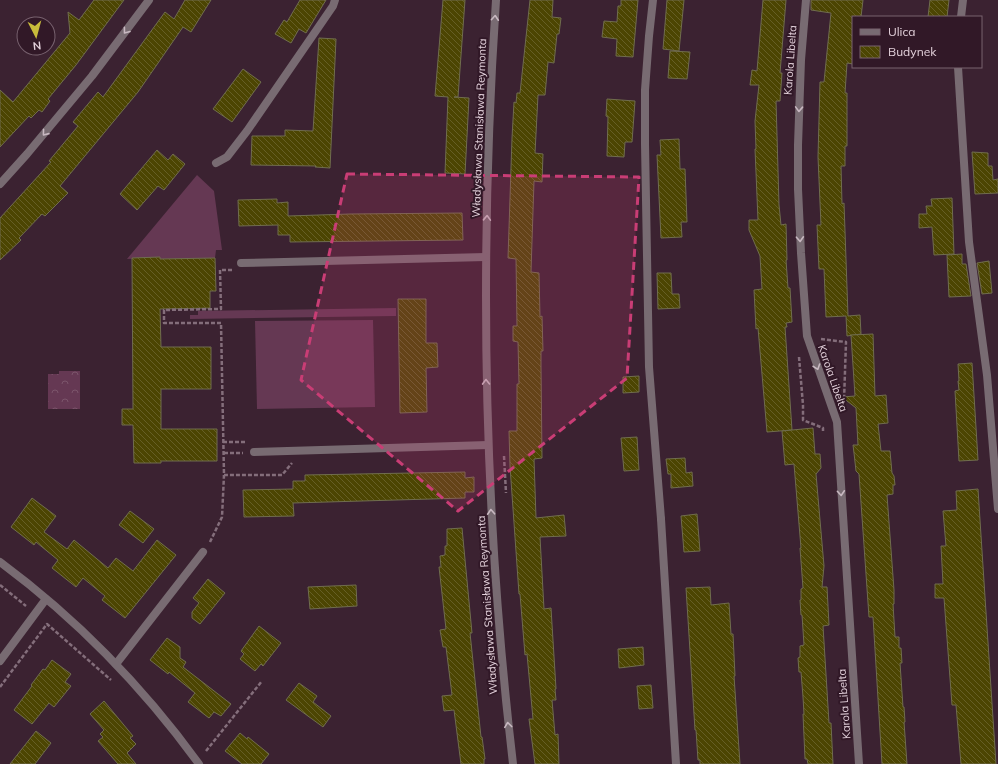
<svg xmlns="http://www.w3.org/2000/svg" width="998" height="764" viewBox="0 0 998 764" font-family="Mulish,sans-serif">
<defs>
<pattern id="park-crowns" width="20" height="18" patternUnits="userSpaceOnUse"><rect width="20" height="18" fill="#653853"/><path d="M2 6a3 3 0 1 1 6 0M12 15a3 3 0 1 1 6 0" fill="none" stroke="#7b546b"/></pattern>
<pattern id="building-back-hatch" width="6" height="6" patternUnits="userSpaceOnUse"><rect width="6" height="6" fill="#4c4502"/><path d="M-1 5l2 2M0 0l6 6M5-1l2 2" fill="none" stroke="#665f26"/></pattern>
</defs>
<rect width="100%" height="100%" fill="#3b2231"/>
<path fill="url(#park-crowns)" d="M59,371H80V409H48V374H59Z"/>
<g fill="#653853">
<path d="M197,175L214,191L222,250H216L215,258L160,259V257L127,259Z"/>
<path d="M396,308V316L190,319V315H198V311Z"/>
<path d="M373,320L375,407L257,409L255,321Z"/>
</g>
<g fill="url(#building-back-hatch)" stroke="#706d4e">
<path d="M94,0H124L76,65L48,99L50,101L42,112L39,110L31,118L29,116L0,147V90L13,102L70,33L68,12L79,20Z"/>
<path d="M185,0H211L191,32L183,27L138,92L60,186L68,193L45,216L42,214L19,238L21,240L0,260V218L51,162L49,161L78,126L73,122L98,92L103,97L165,12L174,19Z"/>
<path d="M300,0H326L306,33L299,29L291,43L275,34L284,20L287,22Z"/>
<path d="M443,0H465L458,97H454L469,98L465,174L445,173L448,97L435,96Z"/>
<path d="M530,0H553L552,17L561,18L559,34H557L554,63L548,62L545,95H538L535,153L543,154L542,182L534,181L531,272L539,273L540,317L542,316L543,351H541V367L542,458L534,459L536,518L564,515L566,536L540,537L544,609L551,608L556,689H555L556,700H552L555,735L558,734L559,764H535L529,719H533L527,654L525,655L520,594H519L510,466L509,431H517V384H519L518,342L513,341V326H517L516,259L508,258L512,138L514,102L516,103L517,93H520Z"/>
<path d="M621,0H638L633,57L616,56L617,39L602,37L604,21L617,22L618,6H621Z"/>
<path d="M667,0H684L679,51L663,49Z"/>
<path d="M763,0H786L780,73H782L780,101H776L779,205L781,225L786,224L787,260H786L788,288H790L792,322L786,323L787,327H785L792,430L767,432L758,328L756,329L754,290L762,289L760,256L749,230V220H758L755,149H756L755,121L759,85H750L752,70L757,71Z"/>
<path d="M811,0H863L861,17H853V64L847,63L845,93H847V146H845V166H841L842,204L844,203L848,316L860,315L861,334L847,336L846,316L826,317L824,269H819L817,225H821L818,157L820,82H824L831,13L811,10Z"/>
<path d="M930,0H949L947,17H928Z"/>
<path d="M319,38L336,39L330,168L315,167L316,166L251,165L252,136H285V130L313,131Z"/>
<path d="M670,51L690,52L687,79L668,78Z"/>
<path d="M243,69L261,82L232,122L213,109Z"/>
<path d="M607,99L635,101L632,142H625L624,157L607,156L608,117L606,116Z"/>
<path d="M679,139L680,169H685L687,222H681L682,237L661,238L657,155H661L660,140Z"/>
<path d="M157,150L168,160L173,154L185,164L164,190L158,186L137,210L120,194Z"/>
<path d="M972,152L988,153V166H992L993,180L998,179V193L975,194Z"/>
<path d="M952,198L954,254L934,255L932,227L919,228V214H927L926,206H932L931,199Z"/>
<path d="M277,199V203L288,202V216L350,214L462,213L463,240L290,242V235H278V225L239,226L238,200Z"/>
<path d="M962,254V264H966L971,296L949,297L947,255Z"/>
<path d="M160,257V259L215,258L216,291H210V308L160,309L161,347H211V389H161V429H217V461H161V463H134L133,425H122V409H133L132,258Z"/>
<path d="M989,261L992,293L982,294L977,263Z"/>
<path d="M657,273H671L672,294H679L680,308L658,309Z"/>
<path d="M398,299H426V343H437L438,367L426,368L427,412L400,413Z"/>
<path d="M873,334L875,396L886,395L888,423L878,424L881,451H890L892,473L894,476L895,485H893V494L887,495L894,590V604H893L895,637H899V648H901L902,663H900L903,707H904L905,722H904L907,764H882L873,617H869L859,474L856,471L854,453L853,445H858L856,408L842,397L855,396L851,335Z"/>
<path d="M972,363L978,460L959,461L955,391L959,390L958,381H959L958,364Z"/>
<path d="M639,376V392L623,393V377Z"/>
<path d="M813,428L815,454H820L821,468L816,474L824,566L822,587H827L829,625L823,626L829,723H831L833,764H808L807,759H805L803,714H804L803,697L801,672H799L798,658L800,657V646L804,645L802,615H801L800,600H801V589L803,588L800,548H801L794,464L785,465L782,431Z"/>
<path d="M637,437L639,470L624,471L621,438Z"/>
<path d="M685,458L686,473L692,472L693,486L671,488V474H668L666,459Z"/>
<path d="M465,472V478L474,477V492H465V498L293,503L294,516L244,517L243,490L293,489V481H305V475Z"/>
<path d="M978,489L985,597L996,764H961L956,705H952L944,598H935V584H943L941,546H946L943,511L957,510L956,491Z"/>
<path d="M32,498L56,516L44,532L67,549L74,540L108,568L116,558L133,571L157,540L176,555L125,618L102,600L105,596L83,578L76,587L52,568L58,560L36,542L34,545L11,527Z"/>
<path d="M130,511L154,529L143,543L119,525Z"/>
<path d="M697,514L700,551L684,552L681,516Z"/>
<path d="M462,528L472,633H470L481,737H482L485,759H484V764H461L454,710L444,711L442,696L452,695L446,647H443L440,630L446,629L439,567H441L440,556L445,555V546H447V529Z"/>
<path d="M208,579L225,593L200,624L192,618V612L199,603L193,598Z"/>
<path d="M356,585L357,606L310,609L308,587Z"/>
<path d="M710,587L711,605L729,603L731,634H733L735,676H734L740,764H700V760H698L696,730H695L686,588Z"/>
<path d="M259,626L281,643L263,666L261,664L255,671L240,659L244,654L241,651Z"/>
<path d="M167,638L180,647V658L186,662L183,667L231,704L221,716L214,712L209,718L188,702L195,693L169,672L168,674L150,660Z"/>
<path d="M643,647L644,665L619,668L618,649Z"/>
<path d="M52,660L71,674L65,682L71,686L54,707L49,703L32,724L14,710L32,686L31,685L43,669L45,670Z"/>
<path d="M299,683L317,696L313,702L331,716L323,727L286,700Z"/>
<path d="M651,685L653,708L639,709L637,686Z"/>
<path d="M104,701L133,736L130,738L136,744L127,753L136,764H118L98,741L103,737L100,734L104,730L90,714Z"/>
<path d="M36,731L51,743L35,764H10Z"/>
<path d="M240,733L247,739L248,737L269,754L261,764H242L225,751Z"/>
</g>
<g fill="none" stroke-linecap="round" stroke-linejoin="round">
<g stroke="#846e7b" stroke-width="2.5" stroke-dasharray="4 2" stroke-linecap="butt">
<path d="M232,270H220L221,309L164,310V323H221L224,475H282L292,463"/>
<path d="M821,339L846,342L844,401"/>
<path d="M799,357L803,405V420L823,428V431"/>
<path d="M223,442H246"/>
<path d="M224,453H243"/>
<path d="M504,456L506,493"/>
<path d="M210,542L222,517L224,475"/>
<path d="M0,585L26,606"/>
<path d="M0,687L47,624L111,680"/>
<path d="M206,751L262,681"/>
</g>
<g stroke="#786b72" stroke-width="8">
<path d="M653,0L649,36L645,90V144L649,367L661,519"/>
<path d="M961,17L963,0"/>
<path d="M958,67L969,242L987,375L998,509"/>
<path d="M216,163L227,157L247,131L333,6L335,0"/>
<path d="M116,664L203,552"/>
</g>
<g stroke="#786b72" stroke-width="8">
<path d="M496,0C479,255 483,510 513,764"/>
<path d="M806,0L801,60L798,145V189L801,253L807,336L837,422L859,764"/>
<path d="M0,184L27,154L92,76L149,0"/>
<path d="M241,263L486,257"/>
<path d="M254,452L488,445"/>
<path d="M661,519L676,764"/>
<path d="M0,562C77,619 143,687 199,764"/>
<path d="M0,661L46,599"/>
</g>
</g>
<defs><path id="oneway-chevron" d="M-2-3.5L2.5 0L-2 3.5" fill="none" stroke-width="1.6" stroke-linecap="round" stroke-linejoin="round"/></defs>
<g stroke="#c8b8c1">
<use href="#oneway-chevron" transform="translate(495 18) rotate(-86)"/>
<use href="#oneway-chevron" transform="translate(126 31) rotate(127)"/>
<use href="#oneway-chevron" transform="translate(799 109) rotate(92)"/>
<use href="#oneway-chevron" transform="translate(45 133) rotate(129)"/>
<use href="#oneway-chevron" transform="translate(487 218) rotate(-88)"/>
<use href="#oneway-chevron" transform="translate(800 239) rotate(87)"/>
<use href="#oneway-chevron" transform="translate(817 367) rotate(71)"/>
<use href="#oneway-chevron" transform="translate(486 382) rotate(-91)"/>
<use href="#oneway-chevron" transform="translate(841 493) rotate(86)"/>
<use href="#oneway-chevron" transform="translate(491 512) rotate(-93)"/>
<use href="#oneway-chevron" transform="translate(508 725) rotate(-97)"/>
</g>
<path fill="#c93d75" fill-opacity="0.2" stroke="#c93d75" stroke-width="3" stroke-dasharray="8 5" stroke-linejoin="round" d="M347,174L639,177L627,378L458,511L301,380Z"/>
<g text-anchor="middle" dominant-baseline="central" stroke-width="4" stroke-linejoin="round" paint-order="stroke">
<g font-size="11" fill="#e3d1db" stroke="#311827">
<text transform="translate(790 60) rotate(-86)">Karola Libelta</text>
<text transform="translate(479 128) rotate(-88)">Władysława Stanisława Reymonta</text>
<text transform="translate(833 378) rotate(71)">Karola Libelta</text>
<text transform="translate(487 605) rotate(-94)">Władysława Stanisława Reymonta</text>
<text transform="translate(844 704) rotate(-94)">Karola Libelta</text>
</g>
</g>
<rect x="852" y="16" width="130" height="52" fill="#311827" stroke="#78626f"/>
<rect x="860" y="29" width="20" height="6" fill="#786b72" stroke="#78626f"/>
<text x="888" y="36" font-size="12" fill="#e3d1db">Ulica</text>
<rect x="860" y="46" width="20" height="12" fill="url(#building-back-hatch)" stroke="#78626f"/>
<text x="888" y="56" font-size="12" fill="#e3d1db">Budynek</text>
<g transform="translate(36 36) rotate(174)"><circle r="19" fill="#311827" stroke="#78626f"/>
<path d="M0-3L7 15L0 10L-7 15Z" fill="#c8bb3b"/>
<text y="-6" font-size="11" font-weight="bold" text-anchor="middle" fill="#e3d1db">N</text>
</g>
</svg>
